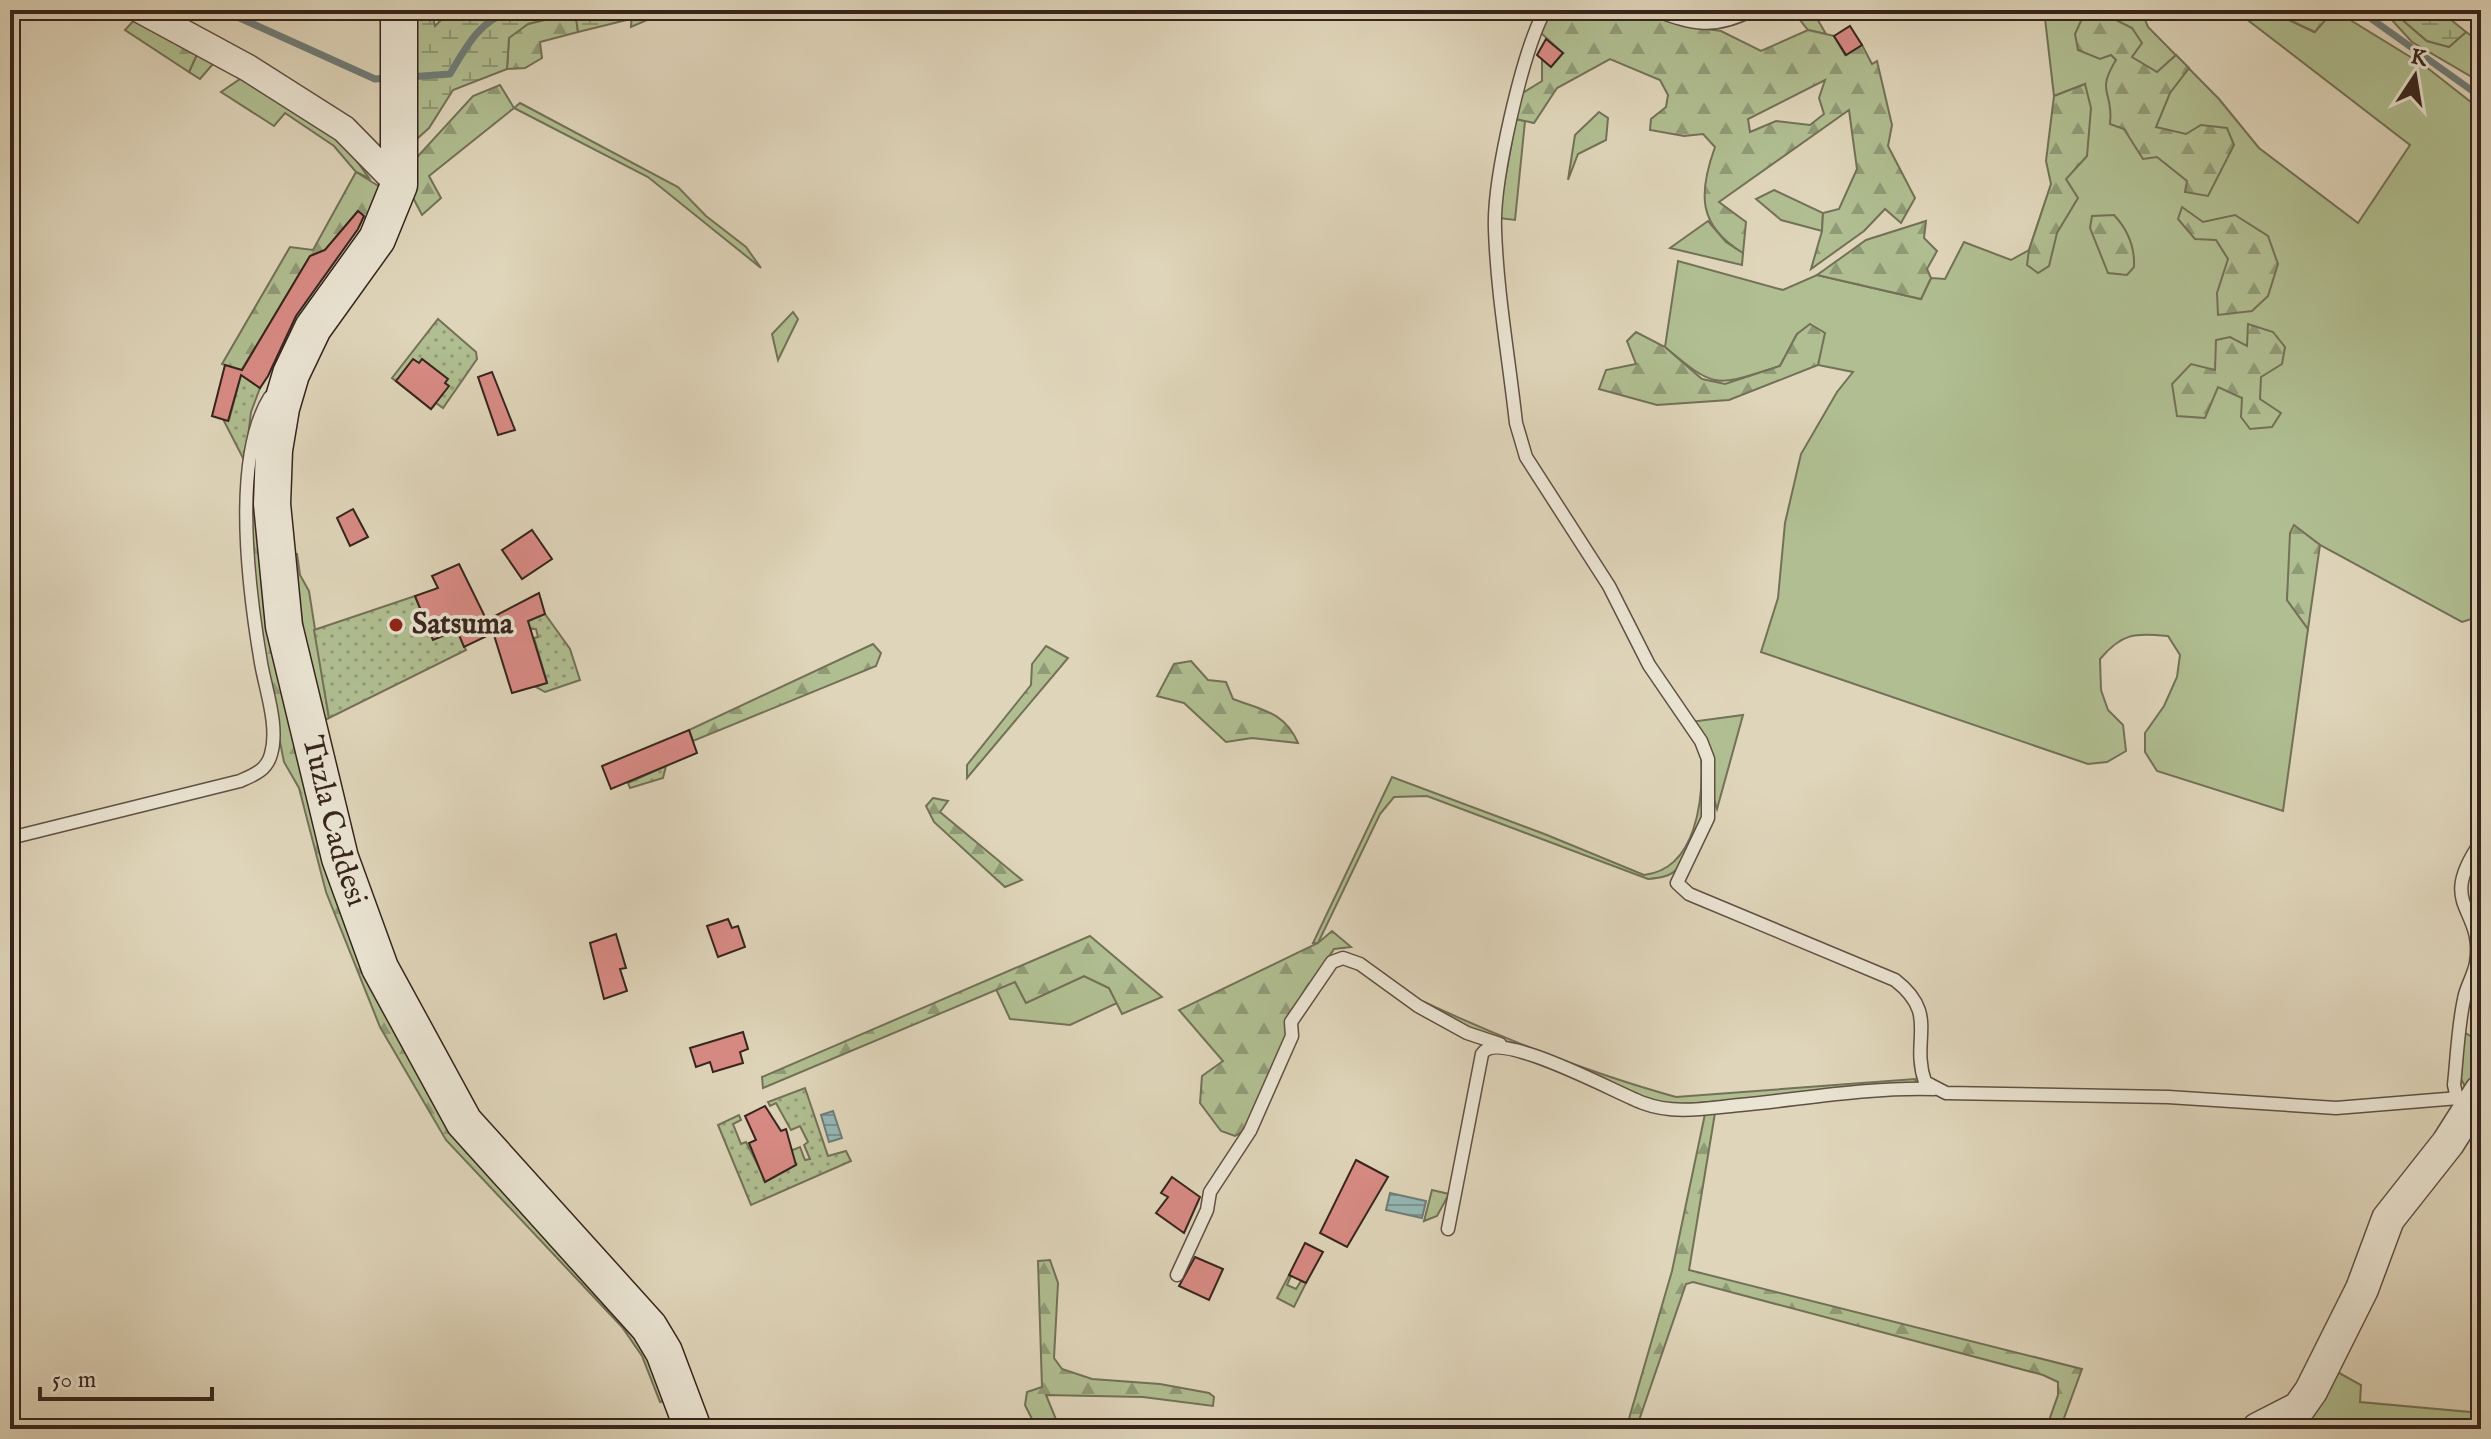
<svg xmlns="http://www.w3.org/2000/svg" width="2491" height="1439" viewBox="0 0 2491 1439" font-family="'IM FELL English',serif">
<defs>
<pattern id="forest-firs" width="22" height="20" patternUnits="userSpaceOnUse" patternTransform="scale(2)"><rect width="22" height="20" fill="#b0be91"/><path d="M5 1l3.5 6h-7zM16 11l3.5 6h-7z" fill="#909a76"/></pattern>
<pattern id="wetland-marsh" width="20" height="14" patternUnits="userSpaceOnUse" patternTransform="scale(2)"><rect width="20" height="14" fill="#b0be91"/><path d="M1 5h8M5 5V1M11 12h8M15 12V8" fill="none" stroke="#909a76"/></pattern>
<pattern id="park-dots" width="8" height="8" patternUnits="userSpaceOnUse" patternTransform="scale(2)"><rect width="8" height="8" fill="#b0be91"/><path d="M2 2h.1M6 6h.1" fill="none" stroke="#909a76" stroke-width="1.8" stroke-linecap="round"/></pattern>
<pattern id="water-rules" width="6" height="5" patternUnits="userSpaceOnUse" patternTransform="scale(2)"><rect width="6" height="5" fill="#95b8b6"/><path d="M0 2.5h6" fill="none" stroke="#7a9593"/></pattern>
</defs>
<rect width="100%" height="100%" fill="#dfd5ba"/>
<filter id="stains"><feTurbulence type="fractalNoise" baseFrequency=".0025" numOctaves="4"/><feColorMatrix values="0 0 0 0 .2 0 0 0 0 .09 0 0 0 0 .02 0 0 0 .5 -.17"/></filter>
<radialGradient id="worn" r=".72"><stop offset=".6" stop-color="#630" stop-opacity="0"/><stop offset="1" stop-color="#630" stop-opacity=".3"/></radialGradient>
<g fill="#b0be91" stroke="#737157" stroke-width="2">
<path d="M1670,10H1740L1719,19Z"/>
<path d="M1792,10H1812L1826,34L1808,30Z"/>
<path d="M2044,10H2141L2148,27L2219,99L2259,148L2358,223L2410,145L2249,21L2258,10H2268L2314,32L2334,10L2425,66L2481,110V616L2462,622L2320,545L2294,526L2287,600L2308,629L2283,811L2157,771L2145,752V733L2164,706L2177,677L2180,655L2168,636C2134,633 2122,633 2100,659L2101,690L2108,710L2123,725L2126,751L2107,762L2088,764L1761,652L1778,598L1785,523L1801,454L1837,392L1853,372L1818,365L1824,333L1797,334L1780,366C1716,386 1717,391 1665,347L1678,261L1783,290L1817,275L1921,299L1931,278L1945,279L1964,242L2011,260L2029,250L2085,84L2054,96Z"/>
<path d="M2368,10H2391L2427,41L2449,47L2466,32L2481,43V71L2477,80L2412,42L2391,19Z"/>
<path d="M198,52L219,63L212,65L200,79L189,72Z"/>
<path d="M243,77L336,132L369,178L356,172L334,146L285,113L274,126L221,92Z"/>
<path d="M520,103L678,187L706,216L746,247L761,268L648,177L514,108Z"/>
<path d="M1599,112L1608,118L1606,140L1578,154L1568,180L1575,135Z"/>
<path d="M1516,119L1525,121L1515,220L1498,218Z"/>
<path d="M1774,190L1823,213L1822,231L1781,220L1756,199Z"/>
<path d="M1708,221L1726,242L1743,253L1742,265L1670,248Z"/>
<path d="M793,312L798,319L778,360L772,334Z"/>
<path d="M297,554L300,575L309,591L329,718L317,724L297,588L284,558Z"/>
<path d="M1743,715L1717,809L1690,722Z"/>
<path d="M1701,754C1716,788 1699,841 1677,869C1670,877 1658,878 1648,879L1427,796L1394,797L1380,814L1318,943H1313L1392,777L1547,835L1644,875C1697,869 1704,798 1701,754Z"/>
<path d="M1084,976L1109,988L1117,1003L1070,1025L1010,1019L996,989L1015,981L1026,1003Z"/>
<path d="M1409,995C1494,1035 1585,1072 1676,1097L1915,1079L1918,1086L1670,1105L1650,1101L1466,1030Z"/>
<path d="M2464,1032L2481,1043V1087L2468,1092L2461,1079Z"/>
<path d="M1432,1190L1449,1194L1437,1216L1424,1221Z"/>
<path d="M1289,1275L1291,1276L1287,1285L1296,1289L1301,1281L1306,1283L1294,1307L1277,1298Z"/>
<path d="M2332,1369L2361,1385L2360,1402L2481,1413V1429H2311V1417Z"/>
</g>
<g fill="url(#forest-firs)" stroke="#737157" stroke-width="2" fill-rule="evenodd">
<path d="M632,10H670L631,27Z"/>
<path d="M1552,10H1644L1687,26L1721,31L1761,51L1808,30L1834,36L1845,55L1862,45L1872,64L1877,61L1892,125L1888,146L1915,198L1901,223L1885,209L1864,231L1811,269L1822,231L1823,213L1839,209L1857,169L1849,110L1719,202L1746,222L1743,253C1698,226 1698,194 1715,147L1703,134L1684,136L1650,130L1651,119L1666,107L1668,95L1660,80L1610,59L1557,88L1534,123L1516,119L1521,94L1542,81V58L1563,53L1541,33L1545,19ZM1825,80L1819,98L1824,114L1810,125L1776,121L1750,132L1748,119Z"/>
<path d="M2086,10H2119L2116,20L2132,28L2142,43L2132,57L2157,72L2176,55L2189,68L2170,93L2156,127L2186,134L2201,125L2227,128L2234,145L2208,196L2185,192L2187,181L2157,157L2143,159L2124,129L2110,124C2114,90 2095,94 2116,60L2111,55L2100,59L2078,50L2075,34Z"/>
<path d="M2268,10H2334L2315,32Z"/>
<path d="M576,12L578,32L540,42L542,58L525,68L507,69L509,37L528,24Z"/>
<path d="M136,18L198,52L189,72L125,30Z"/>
<path d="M2085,84L2091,108L2087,156L2066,179L2078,198L2057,233L2049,266L2038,273L2027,265L2029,250L2051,184L2046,161L2054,96Z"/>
<path d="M500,85L514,108L429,176L441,198L422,215L410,192L407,168L473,96Z"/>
<path d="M356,172L380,187L376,226L357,212L325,250L310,256L241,371L222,364L290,247L313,250Z"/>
<path d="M2182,207L2203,222L2235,215L2268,236L2278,264L2268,296L2252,311L2218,315L2217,293L2228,259L2216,240L2195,239L2178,219Z"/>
<path d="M2114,215C2128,230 2135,246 2134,267L2127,275L2108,273L2090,228L2092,216Z"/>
<path d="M1926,221L1924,238L1937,251L1927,269L1931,278L1921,299L1817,275L1866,240Z"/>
<path d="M1810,324L1825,333L1818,365L1729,400L1657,405L1599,389L1606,370L1636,364L1627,341L1636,332L1665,347L1702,379L1725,384L1780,366L1797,334Z"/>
<path d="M2248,324L2273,332L2285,347L2282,364L2261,377L2260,399L2281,413L2272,427L2250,429L2241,417L2242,398L2218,387L2205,418L2177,416L2172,384L2191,364L2215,370L2216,340L2230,337L2247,346Z"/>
<path d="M255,463L321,846L381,1008L405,1047L631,1319L671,1399L660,1402L642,1356L622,1327L446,1140L380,1027L326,892L299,788L284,762L262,652L249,512Z"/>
<path d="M2294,525L2320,545L2308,629L2287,600L2290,533Z"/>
<path d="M873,644L881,653L876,666L693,741L689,730Z"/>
<path d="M1046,646L1068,658L967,778V765L1031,685L1032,664Z"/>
<path d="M1191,661L1208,680L1226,682L1233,699C1262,710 1285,712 1298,743L1252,738L1226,742L1184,703L1157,696L1174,664Z"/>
<path d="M933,798L948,801L940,812L1022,880L1005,887L934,822L926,806Z"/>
<path d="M1332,931L1351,947L1334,949L1285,1024L1289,1035L1248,1129L1235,1136L1221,1131L1200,1103L1202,1076L1223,1061L1179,1010L1318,943Z"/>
<path d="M1090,936L1162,997L1122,1014L1109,988L1084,976L1026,1003L1015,982L763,1088L762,1077Z"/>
<path d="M1715,1113L1689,1270L2082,1369L2060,1429H2046L2058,1395V1382L2043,1375L1693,1282L1686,1284L1636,1429H1626L1672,1271L1705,1114Z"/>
<path d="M1050,1260L1058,1283L1054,1358L1062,1369L1092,1379L1160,1384L1209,1393L1214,1397L1213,1406L1143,1397L1046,1395L1060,1429H1037L1025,1405L1027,1392L1042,1387L1038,1261Z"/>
</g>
<g fill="url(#wetland-marsh)" stroke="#737157" stroke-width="2">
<path d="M406,10H431L435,26L451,10H632L631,19L578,32L575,12L528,24L509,38L507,69L453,90L429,128L408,147Z"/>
<path d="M2391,10H2439L2466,32L2449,47L2427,41Z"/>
</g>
<g fill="url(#park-dots)" stroke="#737157" stroke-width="2">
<path d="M438,319L476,352L477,359L443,408L436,403L431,409L392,378Z"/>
<path d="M241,375L260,388L251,412L245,462L223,419L229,420Z"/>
<path d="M415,596L433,639L457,630L466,650L329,718L314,630Z"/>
<path d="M545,614L570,649L580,680L545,692L536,687L547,682L534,638L538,637L536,629H530L526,622Z"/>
<path d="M666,766L663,778L630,788L628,783Z"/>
<path d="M805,1088L828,1156L846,1151L851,1161L751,1205L718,1125L739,1115L741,1120L733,1124L741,1144L746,1142L766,1181L796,1164L790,1151L800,1147L805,1160L810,1159L804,1145L808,1142L800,1126L791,1130L776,1103L770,1106L768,1102Z"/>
</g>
<g fill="url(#water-rules)" stroke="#6f7d79" stroke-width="2">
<path d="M833,1111L842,1138L829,1142L821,1115Z"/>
<path d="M1390,1193L1426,1201L1422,1218L1386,1210Z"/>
</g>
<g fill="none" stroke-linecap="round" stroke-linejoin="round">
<g stroke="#6f7d79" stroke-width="7">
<path d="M222,10L375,79L389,78"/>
<path d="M2359,10L2481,97"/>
<path d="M409,77L450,74C467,45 480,20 513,10"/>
</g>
</g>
<g fill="#d88b85" stroke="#36241d" stroke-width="2">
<path d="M1850,26L1862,45L1846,55L1834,36Z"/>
<path d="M1546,39L1563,53L1551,67L1537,55Z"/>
<path d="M358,211L364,216L358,229L296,316L268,376L260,388L241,375L228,421L212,416L225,365L242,370L310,256L325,250Z"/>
<path d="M413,359L419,363L422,359L448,379L445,383L449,386L431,409L396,381Z"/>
<path d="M492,372L515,430L498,435L478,377Z"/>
<path d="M353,509L368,537L350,546L337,518Z"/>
<path d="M532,530L552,559L522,579L502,550Z"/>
<path d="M459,564L493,633L464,647L457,630L433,640L415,596L438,588L432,576Z"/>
<path d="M539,593L545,614L528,621L547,683L512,693L489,619Z"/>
<path d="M689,730L697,753L611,789L602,766Z"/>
<path d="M728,919L732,928L738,926L745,947L718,957L707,926Z"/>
<path d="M616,934L626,968L620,969L627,991L604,999L590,943Z"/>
<path d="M743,1032L748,1049L740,1052L743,1063L713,1072L710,1062L696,1067L690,1048Z"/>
<path d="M765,1106L781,1131L786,1129L796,1165L765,1182L749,1143L756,1140L745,1116Z"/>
<path d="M1356,1160L1388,1177L1347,1247L1320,1233Z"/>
<path d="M1172,1177L1200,1197L1184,1233L1156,1213L1168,1197L1161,1193Z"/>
<path d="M1305,1243L1323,1252L1306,1283L1289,1275Z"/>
<path d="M1195,1257L1223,1269L1209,1300L1179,1286Z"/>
</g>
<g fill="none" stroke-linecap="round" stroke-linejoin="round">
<defs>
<g id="service">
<path d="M1545,10C1522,53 1493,180 1495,229C1497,293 1509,359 1516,423L1526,457L1609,586L1649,665L1701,741L1708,759V818L1677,883L1689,894L1895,980C1940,1015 1910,1038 1925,1082L1946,1093L2168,1097L2336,1108L2471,1097"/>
<path d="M1654,10C1694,24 1713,30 1752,10"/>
<path d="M10,838L240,781C254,775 267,770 271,754C279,727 266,691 261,663C249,592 231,459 270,397"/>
<path d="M2457,1098L2454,1085C2457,1057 2458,1027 2464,999C2466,987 2474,975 2476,963C2485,906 2435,908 2481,842"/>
<path d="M1448,1229L1482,1054C1497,1027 1618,1094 1643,1103C1675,1115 1707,1108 1740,1105C1803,1099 1870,1087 1934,1089"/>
<path d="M1177,1275L1207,1210L1210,1192L1250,1131L1292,1036L1291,1022L1332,962L1343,958L1360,964L1418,1006L1467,1033L1500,1044"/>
</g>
<path id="minor" d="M141,10L248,68L344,129L399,185"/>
<path id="tertiary" d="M2258,1429L2299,1408L2311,1391L2362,1289L2388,1219L2448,1143L2481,1091"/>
<g id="secondary">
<path id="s1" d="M399,10V185L377,239L313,328L291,374L281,408L274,450L272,504L284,626L340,858L380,968L464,1122L649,1327L664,1352L693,1429"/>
</g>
</defs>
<use href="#service" stroke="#605044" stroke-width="15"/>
<use href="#minor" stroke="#605044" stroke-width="29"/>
<use href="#tertiary" stroke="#605044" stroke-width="35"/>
<use href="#secondary" stroke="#36241d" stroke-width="39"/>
<use href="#service" stroke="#eae4d2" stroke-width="12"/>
<use href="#minor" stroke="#eae4d2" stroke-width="26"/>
<use href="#tertiary" stroke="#eae4d2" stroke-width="32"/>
<use href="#secondary" stroke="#eae4d2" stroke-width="36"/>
</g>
<circle fill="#8f2418" stroke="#eae4d2" stroke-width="3" cx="396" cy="625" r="8"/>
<g text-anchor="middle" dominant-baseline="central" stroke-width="7" stroke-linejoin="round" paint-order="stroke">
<g font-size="30" font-weight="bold" fill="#36241d" stroke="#eae4d2" text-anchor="start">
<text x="412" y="625">Satsuma</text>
</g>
<g font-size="30" fill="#36241d" stroke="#eae4d2">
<text stroke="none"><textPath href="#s1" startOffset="850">Tuzla Caddesi</textPath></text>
</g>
</g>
<rect width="2491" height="1439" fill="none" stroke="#dfd5ba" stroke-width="40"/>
<rect x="12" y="12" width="2467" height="1415" fill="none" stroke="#36241d" stroke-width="4"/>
<rect x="20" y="20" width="2451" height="1399" fill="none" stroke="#36241d" stroke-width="2"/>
<g transform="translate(2415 76) rotate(12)" stroke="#eae4d2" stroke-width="6" paint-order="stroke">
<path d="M0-6L14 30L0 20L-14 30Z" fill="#36241d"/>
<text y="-12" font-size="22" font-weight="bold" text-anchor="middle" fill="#36241d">K</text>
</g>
<path d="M40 1387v12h172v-12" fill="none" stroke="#36241d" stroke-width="4"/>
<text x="52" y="1387" font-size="24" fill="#36241d" stroke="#eae4d2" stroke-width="6" paint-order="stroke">50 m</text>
<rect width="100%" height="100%" filter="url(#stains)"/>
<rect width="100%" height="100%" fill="url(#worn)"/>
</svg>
